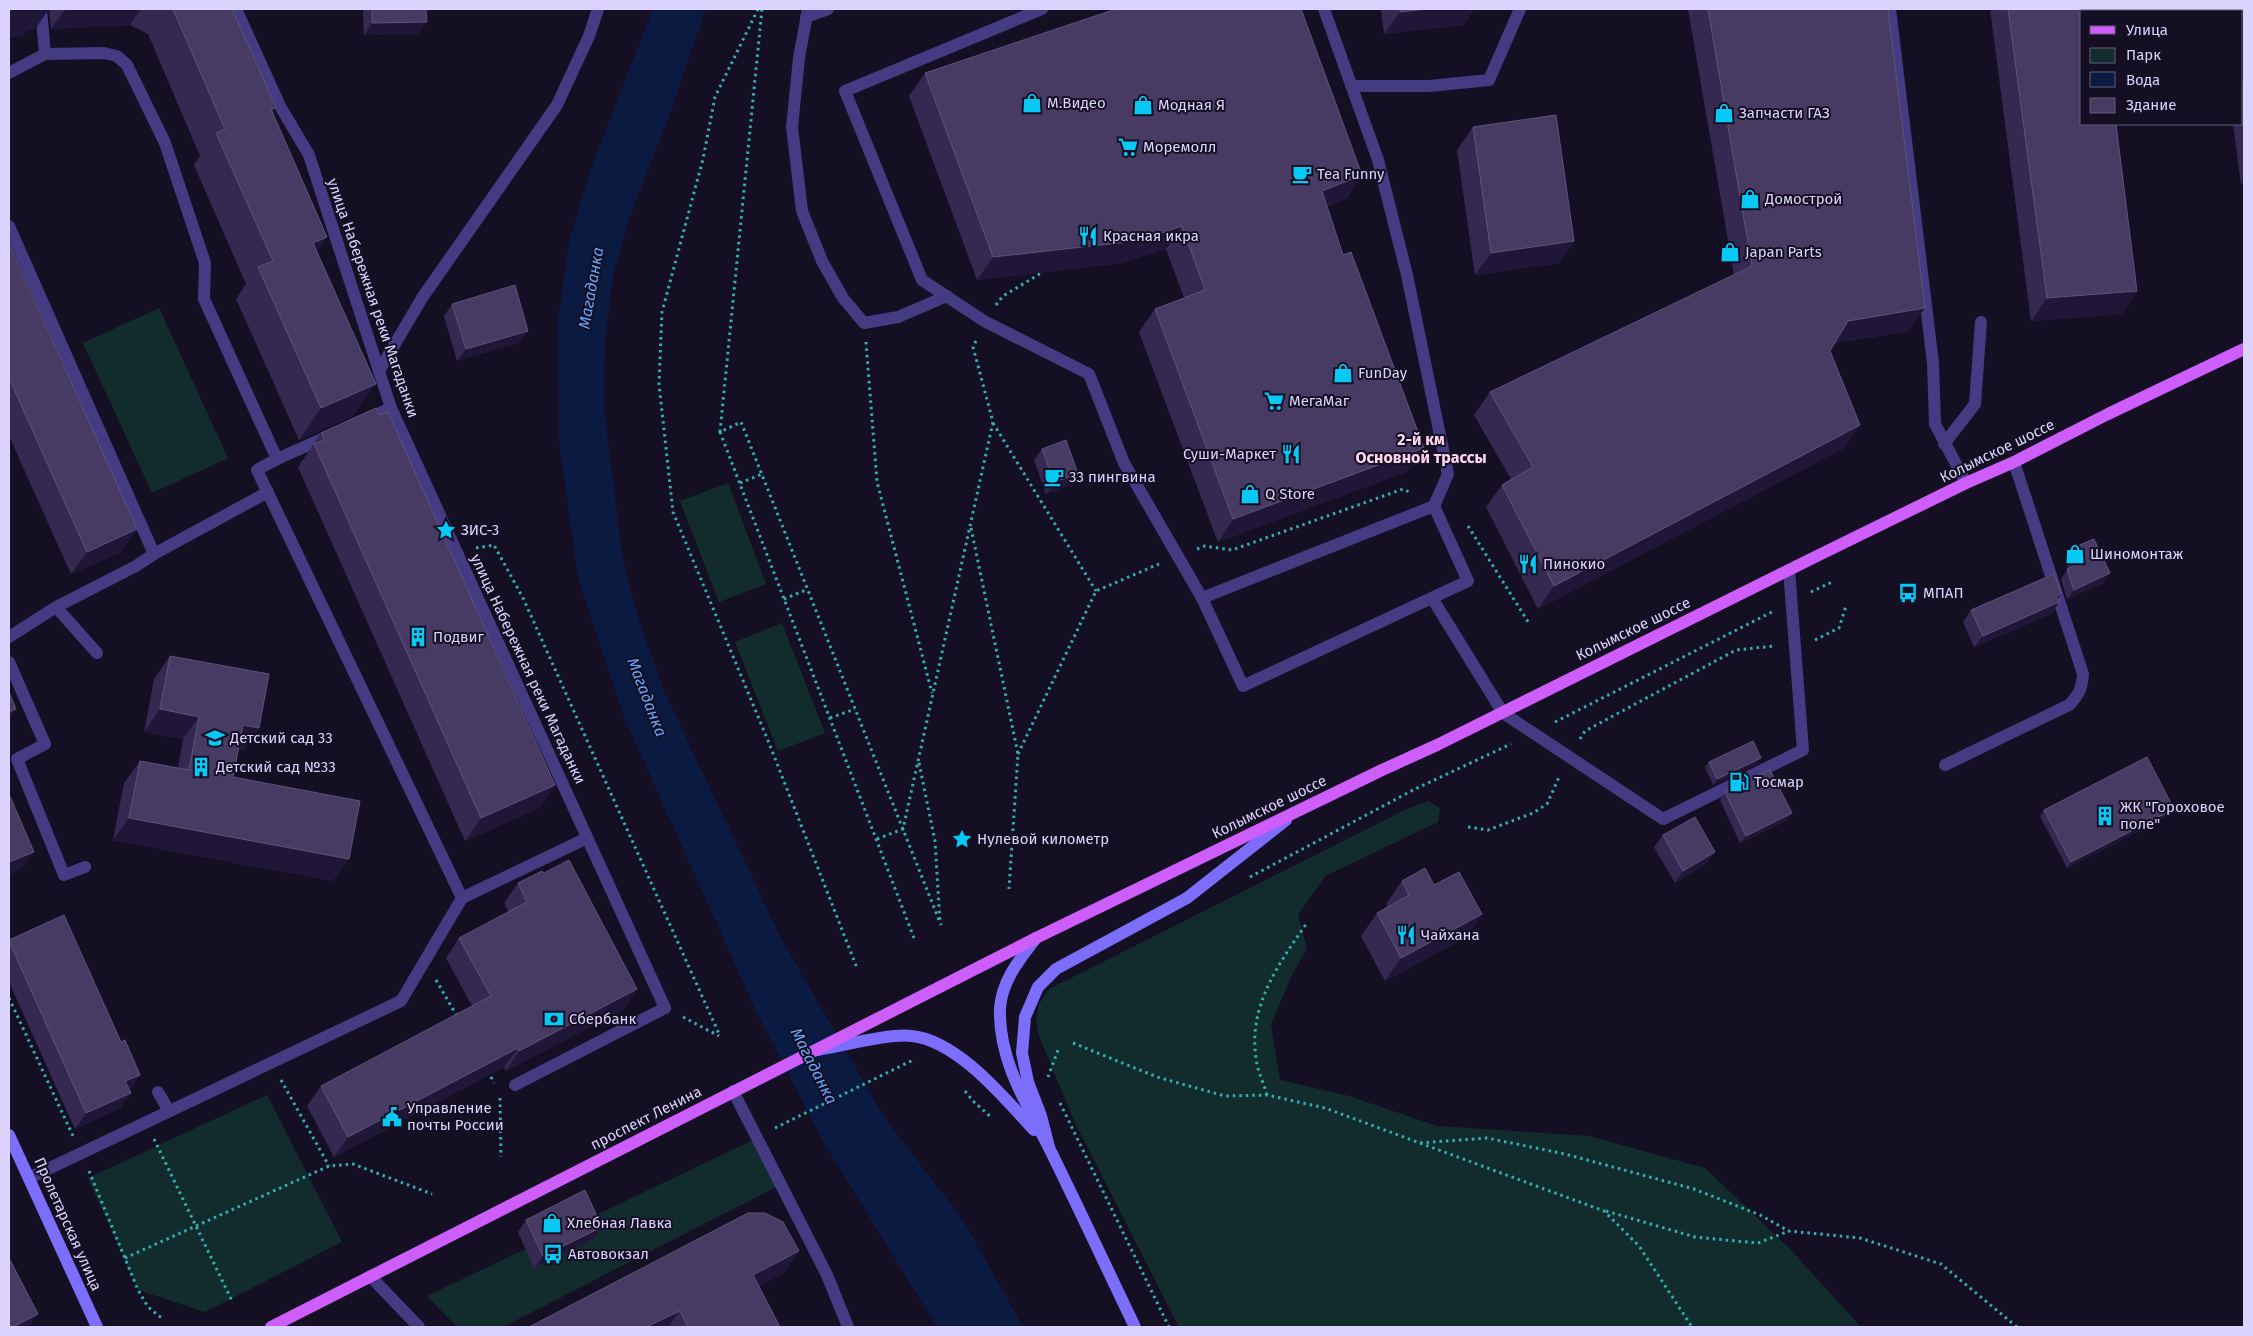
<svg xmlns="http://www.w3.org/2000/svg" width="2253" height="1336" viewBox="0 0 2253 1336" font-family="'Fira Sans',sans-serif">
<rect width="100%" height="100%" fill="#150f24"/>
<g fill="#122c2e">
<path d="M159,308L228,458L152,493L83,343Z"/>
<path d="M728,483L766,584L719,602L680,501Z"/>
<path d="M782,623L825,733L778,751L735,642Z"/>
<path d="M1428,801L1440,808L1438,822L1325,876L1298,915L1307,948L1290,979L1271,1025L1280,1080L1349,1096L1437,1126L1589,1136L1705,1168L1790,1249L1861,1327H1179L1075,1123L1039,1036L1036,1020L1039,1004L1049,989L1407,809Z"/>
<path d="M267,1095L342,1242L205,1312L138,1290L88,1178Z"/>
<path d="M757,1138L780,1185L503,1327H457L427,1296Z"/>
</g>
<path fill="#0b1a41" d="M653,9H706L669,116L630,216L613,276L605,342L604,408L623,562L641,626L664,691L781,938L884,1117L963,1220L1023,1327H937L824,1143L757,1013L624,717L578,577L559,441L558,321L569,242L593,163Z"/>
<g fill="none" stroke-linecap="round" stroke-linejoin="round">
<g stroke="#32afb3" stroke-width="3" stroke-dasharray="2.5 4" stroke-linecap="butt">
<path d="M758,9L715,97L703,159L662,312L659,384L673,512L767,738L857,968"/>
<path d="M996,305L1003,296L1043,272"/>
<path d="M866,342L877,482L932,693"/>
<path d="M993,423L1096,591"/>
<path d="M720,432L762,9"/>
<path d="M740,483L762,474"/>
<path d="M1468,526L1530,625"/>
<path d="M971,528L1018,754L1009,889"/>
<path d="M476,548L494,545L523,598L720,1036"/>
<path d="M1197,549L1205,546L1232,550L1403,489L1411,493"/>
<path d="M1811,592L1832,582"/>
<path d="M784,599L808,589"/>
<path d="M1815,640L1839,628L1846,606"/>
<path d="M830,718L855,709"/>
<path d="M1555,722L1772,612"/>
<path d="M1580,739L1585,731L1736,650L1774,646"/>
<path d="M1018,754L1096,591L1159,564"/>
<path d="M919,763L935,841L940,922"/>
<path d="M1468,827L1488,830L1533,813L1547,804L1560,775"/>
<path d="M877,839L903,829L993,422L973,347L976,341"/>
<path d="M1250,877L1415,789L1511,744"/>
<path d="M914,938L720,432L741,422L941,925"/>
<path d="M436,980L458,1018"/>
<path d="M9,998L73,1136"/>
<path d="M683,1017L719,1036"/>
<path d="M1073,1043L1157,1077L1225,1096L1267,1095L1325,1108L1604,1211L1639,1246L1692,1327"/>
<path d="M488,1071L494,1083"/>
<path d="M1048,1077L1058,1050"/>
<path d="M281,1080L329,1166"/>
<path d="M965,1091L973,1101L992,1118"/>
<path d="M1267,1095C1264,1083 1257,1071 1256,1058C1248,1006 1279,963 1307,923"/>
<path d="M500,1098L501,1157"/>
<path d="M1060,1103L1169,1327"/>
<path d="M775,1128L915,1059"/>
<path d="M154,1139L233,1303"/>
<path d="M1420,1143L1487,1138L1565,1154L1694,1189L1760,1215L1789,1231L1860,1238L1941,1264L2017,1327"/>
<path d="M89,1171L138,1290L148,1307L164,1320"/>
<path d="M1606,1211L1695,1237L1758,1243L1789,1231"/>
<path d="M125,1258L329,1166L353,1164L432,1194"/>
</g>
<g stroke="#443b82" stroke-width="12">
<path d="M41,9L45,54L104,53L117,56L127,65L165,143L205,263L204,299L277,459L331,435"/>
<path d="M808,9L799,58L792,127L802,211L822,261L843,298L864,323L898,317L947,296"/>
<path d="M1042,9L845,91L922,280L984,321L1089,374L1124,463L1202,598"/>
<path d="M1324,9L1378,160L1407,275L1448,474L1434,506L1202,598L1243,686L1468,581L1434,506"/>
<path d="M1890,9L1933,363L1935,424L1966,483"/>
<path d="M806,17L828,9"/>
<path d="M9,73L45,54"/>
<path d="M1351,86H1429L1489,80L1520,9"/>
<path d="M9,226L154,554"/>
<path d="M379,371L422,298L557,105L589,36L598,9"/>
<path d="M362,421L391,408"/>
<path d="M1944,444L1975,404L1981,322"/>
<path d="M277,459L257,470L462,898"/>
<path d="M1432,598L1503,713L1663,819L1803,750L1789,570"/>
<path d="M56,607L97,653"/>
<path d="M9,637L56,607L136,566L154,554L268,492"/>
<path d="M9,662L45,744L17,759L64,875L85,867"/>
<path d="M1945,765L2069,705C2079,695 2082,688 2083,674L2014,462"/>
<path d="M515,1085L665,1008"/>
<path d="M158,1092L169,1111"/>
<path d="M29,1178L401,1001L462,898L587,838"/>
<path d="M370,1276L419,1327"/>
</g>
<g stroke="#443b82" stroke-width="12">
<path d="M236,9L280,106L309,155L391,408L665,1008"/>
<path d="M733,1091L827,1275L848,1327"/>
</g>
<g stroke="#7d6dfb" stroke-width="12">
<path d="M1036,938C1020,959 1002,980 1000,1008C998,1065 1032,1111 1055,1160C1082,1215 1108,1271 1135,1327"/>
<path d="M818,1050C842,1046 890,1033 912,1036C958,1041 1004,1098 1034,1130"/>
<path d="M9,1135L97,1327"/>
<path d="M1049,1147L1041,1116L1028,1082L1022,1053L1025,1017L1038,987L1056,969L1187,898L1286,820"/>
</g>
<path stroke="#ce5efb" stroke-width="12" d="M271,1327L1036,938L1382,770L1437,745L1819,555L1966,483L2014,462L2108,414L2244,349"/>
</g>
<g fill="#352952">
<path d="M9,9H232L276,107L272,112L317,252L353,416L299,440L236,299L246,284L194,165L200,156L148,34L130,25L51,29L49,9L35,29L27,30L22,36L9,37Z"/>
<path d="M363,9H426L418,34L364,35Z"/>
<path d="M1381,9H1474L1463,25L1384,34Z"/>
<path d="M1688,9H1888L1909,331L1834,343L1830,351L1860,425L1844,448L1538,609L1486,507L1502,485L1511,479L1474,415L1490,392L1734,275Z"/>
<path d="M1990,9H2165L2082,11L2137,291L2122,314L2031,321Z"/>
<path d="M925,73L1362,175L1347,198L1327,206L1343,255L1424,448L1408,471L1218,542L1139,332L1155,309L1184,298L1166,249L1121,263L977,280L909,96Z"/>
<path d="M2244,80V184H2241L2233,124H2242V83Z"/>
<path d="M1473,127L1574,241L1559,263L1475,275L1457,150Z"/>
<path d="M9,243L121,552L71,574L9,436Z"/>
<path d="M452,304L528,331L520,342L457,361L444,316Z"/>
<path d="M321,433L555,785L539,808L465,841L298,467Z"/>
<path d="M1042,449L1070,485L1046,494L1034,460Z"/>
<path d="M2070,549L2110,573L2103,583L2067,599L2061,579L2068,569L2064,559Z"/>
<path d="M2061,594L2057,599L2059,602L2051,614L1974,647L1963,622L1971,610Z"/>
<path d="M170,656L259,728L244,750L238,749L233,777L333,881L113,840L124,783L140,761L178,768L183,739L144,732L154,679Z"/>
<path d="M1709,762L1757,764L1713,785L1705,767Z"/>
<path d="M1725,792L1792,813L1786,821L1740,843L1720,800Z"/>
<path d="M2174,809L2170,815L2067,868L2040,816L2044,810Z"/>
<path d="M1663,835L1706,864L1675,883L1654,847Z"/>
<path d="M1402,881L1434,885L1482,914L1466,937L1385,981L1361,936L1377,913L1388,907L1386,904Z"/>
<path d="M518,883L624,1009L506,1071L504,1067L334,1157L307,1106L321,1086L472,1006L446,958L459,938L509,912L504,903Z"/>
<path d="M9,940L130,1090L120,1108L75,1129L9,982Z"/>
<path d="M526,1220L594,1239L534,1268L518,1232Z"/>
<path d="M784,1273L759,1286L780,1327H529Z"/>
</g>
<g fill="#201738">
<path d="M9,9H49L35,29L27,30L22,36L9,37Z"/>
<path d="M65,9H141L130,25L51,29Z"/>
<path d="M1426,9H1474L1463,25L1384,34L1400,12Z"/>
<path d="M427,22L418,34L364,35L372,23Z"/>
<path d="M1362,175L1347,198L1306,213L1322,191Z"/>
<path d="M2244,179V184H2241Z"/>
<path d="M1182,226L1166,249L1121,263L977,280L993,257Z"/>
<path d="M327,237L305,269L313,243Z"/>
<path d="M1574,241L1559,263L1475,275L1491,253Z"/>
<path d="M2137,291L2122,314L2031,321L2047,298Z"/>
<path d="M1925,308L1909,331L1832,343L1848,321Z"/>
<path d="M528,331L520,342L457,361L466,349Z"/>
<path d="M376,384L353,416L299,440L321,408Z"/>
<path d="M1860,425L1844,448L1538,609L1554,586Z"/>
<path d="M1424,448L1408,471L1218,542L1233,519Z"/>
<path d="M1078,474L1070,485L1046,494L1054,482Z"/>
<path d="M137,529L121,552L71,574L87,552Z"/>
<path d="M2110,573L2103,583L2067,599L2074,590Z"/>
<path d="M2061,594L2054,604L2059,602L2051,614L1974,647L1983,636Z"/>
<path d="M16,709L9,719V712Z"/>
<path d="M160,709L199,717L183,739L144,732Z"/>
<path d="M243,725L259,728L244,750L227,747Z"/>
<path d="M1761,758L1757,764L1713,785L1717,779Z"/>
<path d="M555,785L539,808L465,841L481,818Z"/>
<path d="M2174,809L2170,815L2067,868L2071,862Z"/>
<path d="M1792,813L1786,821L1740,843L1746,836Z"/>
<path d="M129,818L349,859L333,881L113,840Z"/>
<path d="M34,852L21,869L9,875V862Z"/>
<path d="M1715,852L1706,864L1675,883L1683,871Z"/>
<path d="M1482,914L1466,937L1385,981L1401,958Z"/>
<path d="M637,989L624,1009L506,1071L519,1051Z"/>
<path d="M518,1048L504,1067L334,1157L348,1137Z"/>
<path d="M140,1075L129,1091L125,1081Z"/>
<path d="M131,1093L120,1108L75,1129L86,1113Z"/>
<path d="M602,1227L594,1239L534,1268L543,1256Z"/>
<path d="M799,1251L784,1273L738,1298L753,1275Z"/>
<path d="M680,1311L668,1327H646Z"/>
<path d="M38,1314L30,1326L28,1327H13Z"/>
</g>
<g fill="#473b64" stroke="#5e537c">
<path d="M173,9H232L276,107L271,109L327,237L313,243L376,384L321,408L258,267L273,261L216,133L225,129Z"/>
<path d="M372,9H426L427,22L372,23Z"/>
<path d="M1116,9H1301L1362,175L1322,191L1343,255L1351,252L1424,448L1233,519L1155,309L1205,290L1182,226L1137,241L993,257L925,73Z"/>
<path d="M1400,9H1426L1400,12Z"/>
<path d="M1708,9H1888L1925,308L1848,321L1830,351L1860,425L1554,586L1502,485L1533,467L1490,392L1752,266Z"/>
<path d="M2008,9H2165L2166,11H2082V124H2116L2137,291L2047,298Z"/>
<path d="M1556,115L1574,241L1491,253L1473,127Z"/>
<path d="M9,243L137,529L87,552L9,378Z"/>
<path d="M515,285L528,331L466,349L452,304Z"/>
<path d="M376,408L379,415L388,412L555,785L481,818L314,444L324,440L321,433Z"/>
<path d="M1066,440L1078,474L1054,482L1042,449Z"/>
<path d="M2094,539L2110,573L2074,590L2067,569L2078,564L2070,549Z"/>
<path d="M2054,574L2061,594L2056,596L2059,602L1983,636L1971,610Z"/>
<path d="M170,656L269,674L259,728L243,725L233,777L360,801L349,859L129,818L140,761L189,770L199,717L160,709Z"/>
<path d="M9,692L16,709L9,712Z"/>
<path d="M1753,741L1761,758L1717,779L1709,762Z"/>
<path d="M2147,757L2174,809L2071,862L2044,810Z"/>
<path d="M1770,770L1792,813L1746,836L1725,792Z"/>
<path d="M9,794L34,852L9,862Z"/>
<path d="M1695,817L1715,852L1683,871L1663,835Z"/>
<path d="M569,860L637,989L519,1051L518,1048L348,1137L321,1086L491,996L459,938L527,902L518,883L542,871L544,873Z"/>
<path d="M1425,868L1434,885L1459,872L1482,914L1401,958L1377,913L1409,895L1402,881Z"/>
<path d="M64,915L121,1042L125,1040L140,1075L125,1081L131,1093L86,1113L9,941V940Z"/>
<path d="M585,1190L602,1227L543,1256L526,1220Z"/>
<path d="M748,1213H765L783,1222L799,1251L753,1275L780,1327H688L680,1311L646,1327H529Z"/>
<path d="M9,1258L38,1314L13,1327H9Z"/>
</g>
<defs>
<symbol id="shop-bare" viewBox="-9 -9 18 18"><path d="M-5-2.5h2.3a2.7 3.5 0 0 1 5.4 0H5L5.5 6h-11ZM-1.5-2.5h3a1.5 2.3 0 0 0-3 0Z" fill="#07c9f6" stroke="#150f24" stroke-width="2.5" paint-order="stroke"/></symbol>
<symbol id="supermarket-bare" viewBox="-9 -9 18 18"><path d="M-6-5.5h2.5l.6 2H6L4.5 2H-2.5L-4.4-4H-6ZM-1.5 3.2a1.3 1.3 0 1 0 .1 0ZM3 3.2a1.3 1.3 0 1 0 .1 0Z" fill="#07c9f6" stroke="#150f24" stroke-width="2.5" paint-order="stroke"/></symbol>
<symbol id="cafe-bare" viewBox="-9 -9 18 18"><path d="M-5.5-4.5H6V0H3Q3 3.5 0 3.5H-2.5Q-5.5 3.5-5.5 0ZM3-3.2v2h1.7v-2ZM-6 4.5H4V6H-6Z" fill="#07c9f6" stroke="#150f24" stroke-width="2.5" paint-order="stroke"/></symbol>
<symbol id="restaurant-bare" viewBox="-9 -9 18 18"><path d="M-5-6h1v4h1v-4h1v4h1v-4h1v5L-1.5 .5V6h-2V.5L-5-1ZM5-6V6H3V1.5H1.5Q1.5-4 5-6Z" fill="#07c9f6" stroke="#150f24" stroke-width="2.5" paint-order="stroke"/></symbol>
<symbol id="sight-bare" viewBox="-9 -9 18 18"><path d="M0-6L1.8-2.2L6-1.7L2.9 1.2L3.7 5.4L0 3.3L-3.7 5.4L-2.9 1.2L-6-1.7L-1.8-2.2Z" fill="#07c9f6" stroke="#150f24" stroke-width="2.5" paint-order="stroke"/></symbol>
<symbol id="bus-bare" viewBox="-9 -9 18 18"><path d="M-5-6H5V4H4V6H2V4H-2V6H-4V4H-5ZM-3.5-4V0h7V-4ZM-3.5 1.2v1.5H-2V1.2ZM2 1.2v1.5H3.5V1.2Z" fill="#07c9f6" stroke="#150f24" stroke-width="2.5" paint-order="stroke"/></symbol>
<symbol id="building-bare" viewBox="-9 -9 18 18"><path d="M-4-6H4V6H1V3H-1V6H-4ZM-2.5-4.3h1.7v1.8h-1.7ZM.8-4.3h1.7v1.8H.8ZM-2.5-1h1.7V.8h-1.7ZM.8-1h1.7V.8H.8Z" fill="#07c9f6" stroke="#150f24" stroke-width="2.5" paint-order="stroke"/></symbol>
<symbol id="school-bare" viewBox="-9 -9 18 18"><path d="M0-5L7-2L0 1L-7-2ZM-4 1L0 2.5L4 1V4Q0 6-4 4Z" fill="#07c9f6" stroke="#150f24" stroke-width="2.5" paint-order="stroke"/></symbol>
<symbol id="fuel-bare" viewBox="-9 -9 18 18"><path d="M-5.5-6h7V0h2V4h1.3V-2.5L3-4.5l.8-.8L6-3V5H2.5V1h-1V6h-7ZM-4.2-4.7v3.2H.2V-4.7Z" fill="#07c9f6" stroke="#150f24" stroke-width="2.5" paint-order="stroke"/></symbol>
<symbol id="bank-bare" viewBox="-9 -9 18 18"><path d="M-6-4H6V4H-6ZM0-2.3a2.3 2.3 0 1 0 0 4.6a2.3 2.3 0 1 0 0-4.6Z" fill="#07c9f6" stroke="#150f24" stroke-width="2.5" paint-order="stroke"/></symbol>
<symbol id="civic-bare" viewBox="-9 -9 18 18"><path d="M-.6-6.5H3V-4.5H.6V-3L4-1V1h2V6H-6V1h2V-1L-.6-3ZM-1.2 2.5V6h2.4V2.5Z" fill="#07c9f6" stroke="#150f24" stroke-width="2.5" paint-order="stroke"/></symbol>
</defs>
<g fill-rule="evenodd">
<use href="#shop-bare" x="1018" y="89" width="28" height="28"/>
<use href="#shop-bare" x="1129" y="91" width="28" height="28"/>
<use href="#shop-bare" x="1710" y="99" width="28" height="28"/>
<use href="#supermarket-bare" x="1114" y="133" width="28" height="28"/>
<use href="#cafe-bare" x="1288" y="160" width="28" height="28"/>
<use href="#shop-bare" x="1736" y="185" width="28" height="28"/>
<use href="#restaurant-bare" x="1074" y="222" width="28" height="28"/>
<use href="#shop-bare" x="1716" y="238" width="28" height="28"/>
<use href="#shop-bare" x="1329" y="359" width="28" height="28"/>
<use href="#supermarket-bare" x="1260" y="387" width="28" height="28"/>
<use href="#restaurant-bare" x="1277" y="440" width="28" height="28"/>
<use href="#cafe-bare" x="1040" y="463" width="28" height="28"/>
<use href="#shop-bare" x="1236" y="480" width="28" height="28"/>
<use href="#sight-bare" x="432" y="516" width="28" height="28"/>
<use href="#shop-bare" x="2061" y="540" width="28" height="28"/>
<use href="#restaurant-bare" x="1514" y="550" width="28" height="28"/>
<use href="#bus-bare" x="1894" y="579" width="28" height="28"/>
<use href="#building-bare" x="404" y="623" width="28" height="28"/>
<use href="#school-bare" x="201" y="724" width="28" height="28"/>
<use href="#building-bare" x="187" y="753" width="28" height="28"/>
<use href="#fuel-bare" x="1725" y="768" width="28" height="28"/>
<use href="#building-bare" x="2091" y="802" width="28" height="28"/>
<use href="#sight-bare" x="948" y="825" width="28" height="28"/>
<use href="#restaurant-bare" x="1392" y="921" width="28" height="28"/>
<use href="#bank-bare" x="540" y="1005" width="28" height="28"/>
<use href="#civic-bare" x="378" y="1103" width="28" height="28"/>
<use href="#shop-bare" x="538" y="1209" width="28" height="28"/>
<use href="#bus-bare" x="539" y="1240" width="28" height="28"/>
</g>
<g text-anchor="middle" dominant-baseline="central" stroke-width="4" stroke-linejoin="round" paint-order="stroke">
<g font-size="15" fill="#dcd3fe" stroke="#150f24" text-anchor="start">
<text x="1047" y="103">М.Видео</text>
<text x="1158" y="105">Модная Я</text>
<text x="1739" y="113">Запчасти ГАЗ</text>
<text x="1143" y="147">Моремолл</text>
<text x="1317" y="174">Tea Funny</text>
<text x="1765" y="199">Домострой</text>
<text x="1103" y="236">Красная икра</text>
<text x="1745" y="252">Japan Parts</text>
<text x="1358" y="373">FunDay</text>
<text x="1289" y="401">МегаМаг</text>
<text x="1276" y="454" text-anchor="end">Суши-Маркет</text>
<text x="1069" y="477">33 пингвина</text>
<text x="1265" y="494">Q Store</text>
<text x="461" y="530">ЗИС-3</text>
<text x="2090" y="554">Шиномонтаж</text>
<text x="1543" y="564">Пинокио</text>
<text x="1923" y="593">МПАП</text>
<text x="433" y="637">Подвиг</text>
<text x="230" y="738">Детский сад 33</text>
<text x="216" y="767">Детский сад №33</text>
<text x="1754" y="782">Тосмар</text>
<text x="2120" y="807">ЖК "Гороховое<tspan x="2120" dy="17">поле"</tspan></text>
<text x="977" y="839">Нулевой километр</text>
<text x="1421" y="935">Чайхана</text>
<text x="569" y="1019">Сбербанк</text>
<text x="407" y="1108">Управление<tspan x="407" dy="17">почты России</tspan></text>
<text x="567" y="1223">Хлебная Лавка</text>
<text x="568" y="1254">Автовокзал</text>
</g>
<g font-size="15" fill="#dcd3fe" stroke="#150f24">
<text transform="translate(373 298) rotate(71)">улица Набережная реки Магаданки</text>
<text transform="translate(1997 451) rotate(-26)">Колымское шоссе</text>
<text transform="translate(1633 629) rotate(-26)">Колымское шоссе</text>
<text transform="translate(528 669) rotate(65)">улица Набережная реки Магаданки</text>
<text transform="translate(1269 807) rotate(-26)">Колымское шоссе</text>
<text transform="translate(646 1118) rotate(-27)">проспект Ленина</text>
<text transform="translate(68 1224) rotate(66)">Пролетарская улица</text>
</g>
<g font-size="16" font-style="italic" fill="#65a8fb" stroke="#150f24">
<text transform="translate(591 288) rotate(-80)">Магаданка</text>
<text transform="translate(647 697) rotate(69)">Магаданка</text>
<text transform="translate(814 1066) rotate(63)">Магаданка</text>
</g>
<g font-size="16" font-weight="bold" fill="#fed5ec" stroke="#150f24">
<text x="1421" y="439">2-й км<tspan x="1421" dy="18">Основной трассы</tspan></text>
</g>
</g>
<rect width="2253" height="1336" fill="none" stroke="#dcd3fe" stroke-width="20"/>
<rect x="2080" y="10" width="162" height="115" fill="#150f24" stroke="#655d7b"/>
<rect x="2090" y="26" width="25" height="8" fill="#ce5efb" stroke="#655d7b"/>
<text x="2126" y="35" font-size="15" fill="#dcd3fe">Улица</text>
<rect x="2090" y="48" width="25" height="15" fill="#122c2e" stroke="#655d7b"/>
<text x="2126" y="60" font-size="15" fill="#dcd3fe">Парк</text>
<rect x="2090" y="72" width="25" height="15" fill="#0b1a41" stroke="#655d7b"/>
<text x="2126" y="85" font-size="15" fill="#dcd3fe">Вода</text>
<rect x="2090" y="98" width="25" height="15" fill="#473b64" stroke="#655d7b"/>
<text x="2126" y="110" font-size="15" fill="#dcd3fe">Здание</text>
</svg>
